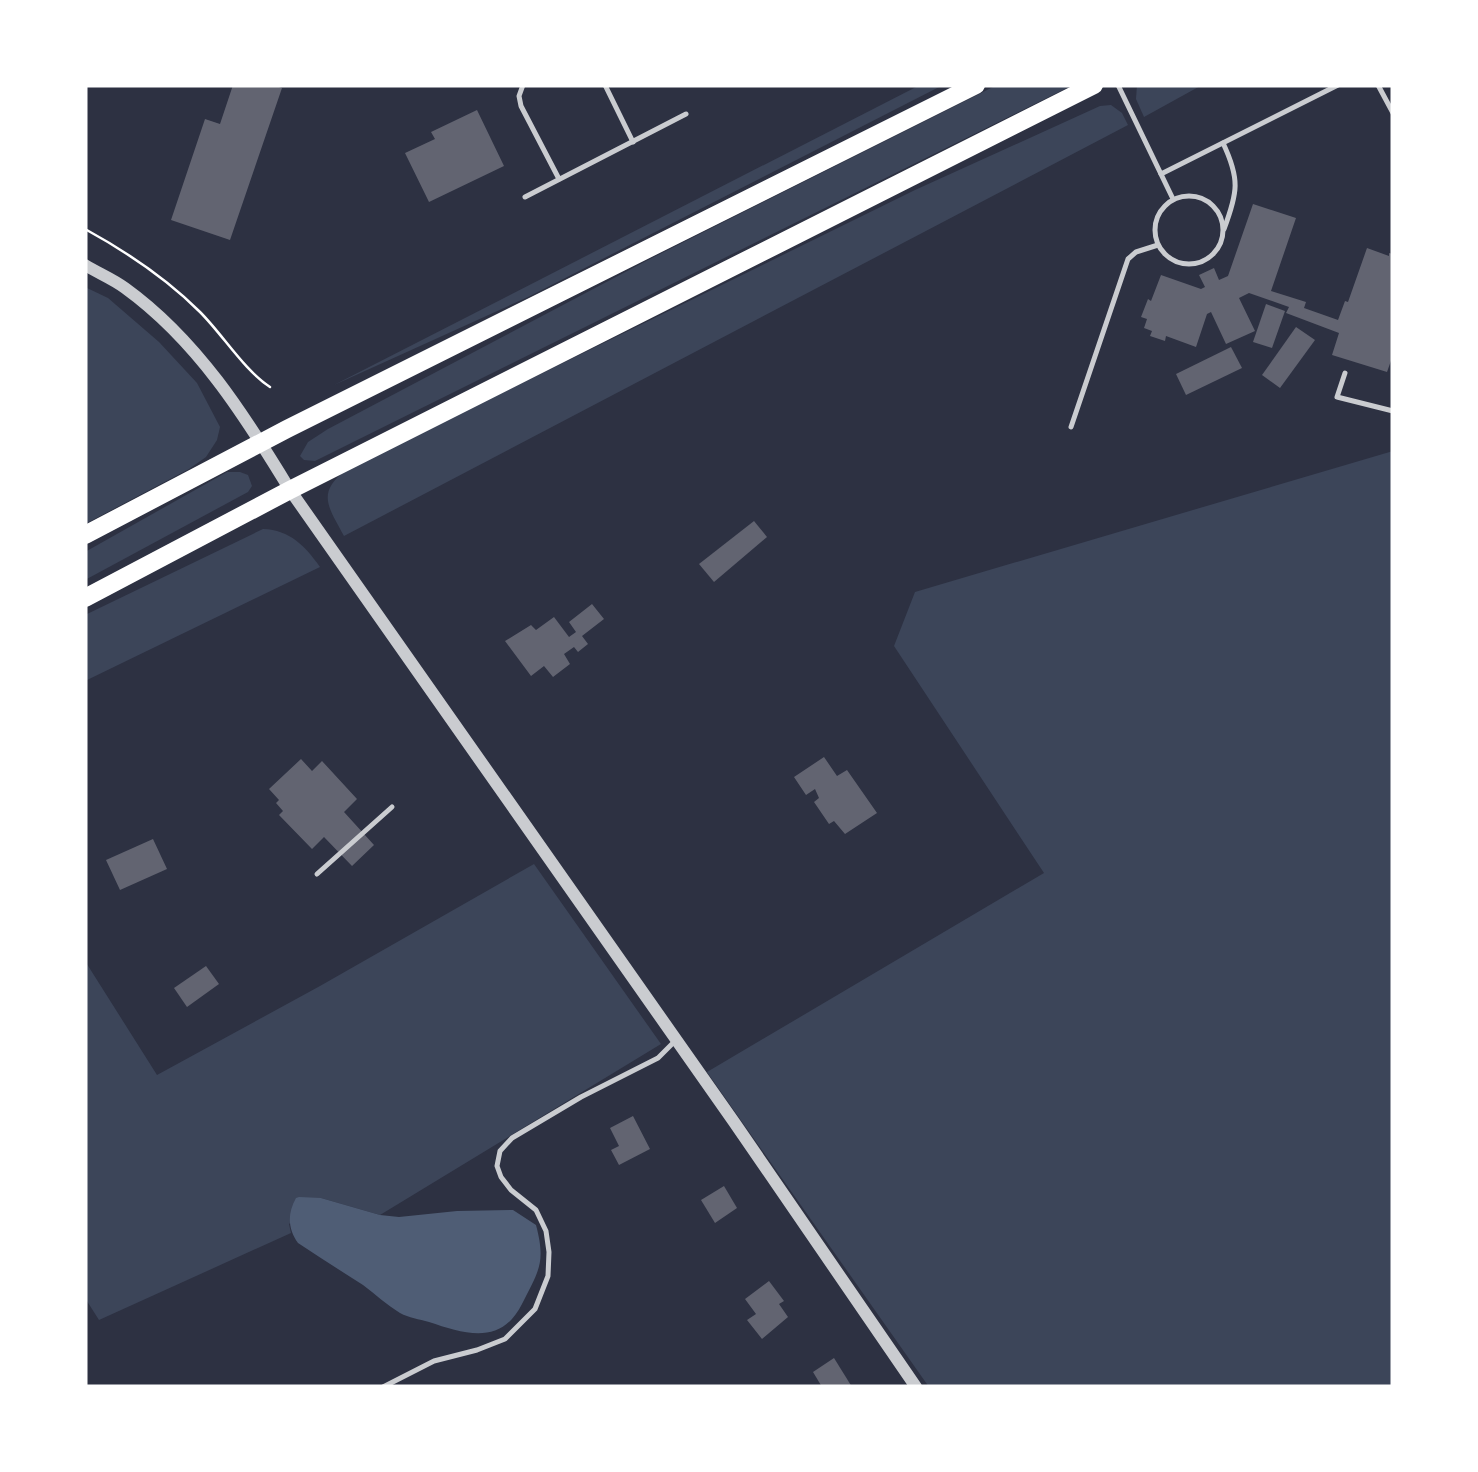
<svg xmlns="http://www.w3.org/2000/svg" width="1478" height="1472" viewBox="0 0 1478 1472" font-family="Raleway,sans-serif">
<rect width="100%" height="100%" fill="#2d3142"/>
<g fill="#3c4559">
<path d="M920,85H943L528,297L334,385Z"/>
<path d="M997,85H1073L315,461L304,460L300,456L308,442L328,429L650,259Z"/>
<path d="M1137,85H1202L1144,117L1136,99Z"/>
<path d="M1111,105L1122,113L1128,125L344,536C328,506 316,493 347,469L915,190L1100,106Z"/>
<path d="M85,287L108,298L159,342L197,383L220,427L217,440L206,457L189,469L85,524Z"/>
<path d="M1393,451V1387H929L707,1072L1044,873L894,646L915,592Z"/>
<path d="M227,472H240L248,475L252,486L248,492L85,580V552Z"/>
<path d="M263,529C290,530 305,546 320,567L85,681V615Z"/>
<path d="M534,864L661,1044L380,1215L321,1198L289,1224L291,1233L99,1320L85,1298V961L157,1075L320,986Z"/>
</g>
<path fill="#4f5d75" d="M299,1197L321,1198L380,1215L399,1217L457,1211L513,1210L536,1225C546,1263 539,1270 522,1304C501,1346 465,1334 429,1322C419,1319 409,1318 400,1313C387,1305 375,1294 363,1285C341,1271 319,1257 298,1243C288,1229 287,1214 296,1198Z"/>
<g fill="#626471">
<path d="M233,85H273L282,88L230,240L171,220L205,119L220,124Z"/>
<path d="M477,110L504,166L429,202L405,153L435,139L431,132Z"/>
<path d="M1253,204L1296,218L1271,291L1306,302L1304,308L1338,320L1345,301L1348,302L1367,248L1389,256V253L1393,254V355L1387,372L1332,355L1339,333L1286,313L1289,307L1249,293L1239,298L1255,331L1226,344L1211,312L1207,314L1196,347L1166,336L1165,341L1150,336L1152,331L1144,328L1147,319L1141,317L1148,299L1151,301L1161,275L1201,289L1205,287L1199,275L1214,268L1219,280L1228,276Z"/>
<path d="M1266,304L1285,311L1272,348L1253,342Z"/>
<path d="M1296,327L1315,340L1280,388L1262,375Z"/>
<path d="M1231,347L1242,368L1186,395L1176,374Z"/>
<path d="M754,521L767,537L714,582L699,564Z"/>
<path d="M592,604L604,619L582,636L588,644L578,652L574,647L564,654L570,664L553,677L544,666L531,676L505,641L531,625L536,630L554,617L569,637L576,632L569,622Z"/>
<path d="M824,757L837,776L847,770L877,813L845,834L834,821L829,824L814,802L819,798L815,789L806,795L794,777Z"/>
<path d="M301,759L312,771L322,761L357,799L344,812L374,845L352,866L324,837L312,849L279,815L283,811L276,803L279,800L269,789Z"/>
<path d="M153,839L167,869L120,890L106,860Z"/>
<path d="M206,966L219,984L187,1007L174,988Z"/>
<path d="M633,1116L650,1149L619,1165L611,1150L619,1146L610,1128Z"/>
<path d="M724,1186L737,1208L715,1223L701,1200Z"/>
<path d="M769,1281L784,1301L779,1304L788,1317L762,1339L747,1320L756,1314L745,1299Z"/>
<path d="M834,1358L852,1387H822L813,1372Z"/>
</g>
<g fill="none" stroke-linecap="round" stroke-linejoin="round">
<path stroke="#fff" stroke-width="2.5" d="M85,229C127,252 166,278 200,312C223,335 244,370 270,387"/>
<g stroke="#caccd0" stroke-width="5">
<path d="M523,85L519,96L521,106L559,179"/>
<path d="M605,85L633,142"/>
<path d="M1118,85L1173,199"/>
<path d="M1378,85L1393,113"/>
<path d="M1223,143C1240,179 1238,192 1224,229"/>
<path d="M1161,174L1338,85"/>
<circle cx="1189" cy="230" r="34"/>
<path d="M525,197L686,114"/>
<path d="M1345,373L1337,397L1393,411"/>
<path d="M1071,427L1128,259L1136,252L1158,245"/>
<path d="M317,874L392,807"/>
<path d="M383,1387L434,1361L477,1350L505,1339L535,1309L548,1276L549,1252L546,1231L536,1210L511,1190L501,1177L497,1166L500,1151L512,1138L581,1097L658,1058L674,1042"/>
</g>
<path stroke="#caccd0" stroke-width="12" d="M85,265C98,273 113,279 125,288C197,340 245,416 290,490L734,1122L916,1387"/>
<g stroke="#fff" stroke-width="18">
<path d="M85,535L287,429L976,85"/>
<path d="M85,598L290,490L1094,85"/>
</g>
</g>
<rect width="1478" height="1472" fill="none" stroke="#ffffff" stroke-width="175"/>
</svg>
